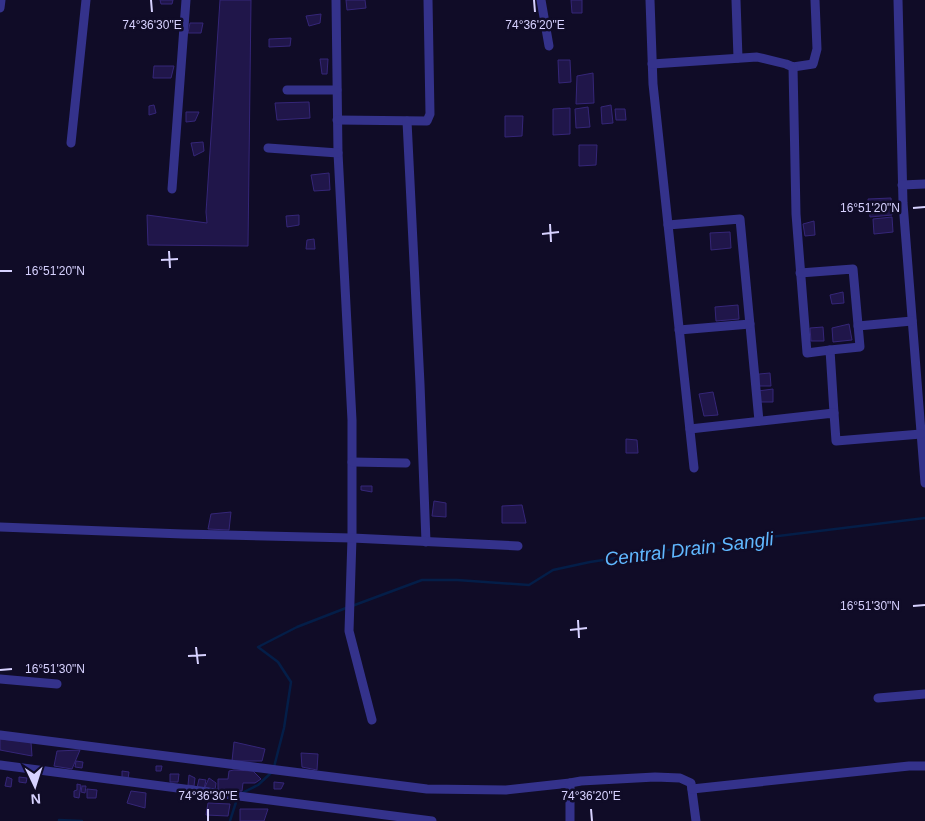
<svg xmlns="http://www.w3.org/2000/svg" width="925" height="821" viewBox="0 0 925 821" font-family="Arial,sans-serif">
<rect width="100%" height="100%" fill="#100c27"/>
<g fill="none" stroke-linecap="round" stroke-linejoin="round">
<g stroke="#041e48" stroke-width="2.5">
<path d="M352,606L422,580H457L529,585L553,570L590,562L681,548L925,518"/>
<path d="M274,767L284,728L291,682L278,662L258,647L297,627L346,608"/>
<path d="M242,793L258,785L272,772"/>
<path d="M59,821V820L82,821"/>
<path d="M230,821L237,799"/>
</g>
</g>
<g fill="#20164a" stroke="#352678">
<path d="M160,0H173L172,4H161Z"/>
<path d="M220,0H251L248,246L148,245L147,215L207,223L206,212Z"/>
<path d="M346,0H365L366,8L347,10Z"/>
<path d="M571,0H582V13H572Z"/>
<path d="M321,14L320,23L309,26L306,16Z"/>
<path d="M190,23H203L201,33H188Z"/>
<path d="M291,38L290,46L269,47V39Z"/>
<path d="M320,59H328L327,74H322Z"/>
<path d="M558,60H570L571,82L559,83Z"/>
<path d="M154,66H174L171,78H153Z"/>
<path d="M593,73L594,103L576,104L577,76Z"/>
<path d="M309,102L310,118L277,120L275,103Z"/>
<path d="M154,105L156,113L149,115V106Z"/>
<path d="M611,105L613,123L602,124L601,107Z"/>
<path d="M588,107L590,127L576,128L575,109Z"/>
<path d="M570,108V134L553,135V109Z"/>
<path d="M615,109H625L626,120H616Z"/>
<path d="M186,112H199L195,121L186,122Z"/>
<path d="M505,116H523L522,136L505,137Z"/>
<path d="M203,142L204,151L194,156L191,143Z"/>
<path d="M579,145H597L596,165L579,166Z"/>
<path d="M329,173L330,190L314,191L311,175Z"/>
<path d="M891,198L892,215L870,217L868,199Z"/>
<path d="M299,215V225L287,227L286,216Z"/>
<path d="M892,217L893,232L874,234L873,219Z"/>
<path d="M814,221L815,235L805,236L803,224Z"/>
<path d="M730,232L731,248L711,250L710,233Z"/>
<path d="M314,239L315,249H306L307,240Z"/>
<path d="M843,292L844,303L832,304L830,295Z"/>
<path d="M738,305L739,319L716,321L715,307Z"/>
<path d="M849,324L852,340L833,342L832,328Z"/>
<path d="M823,327L824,341H811L810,328Z"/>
<path d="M770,373L771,386H759V374Z"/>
<path d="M773,389V402H760L758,391Z"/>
<path d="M713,392L718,415L704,416L699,394Z"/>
<path d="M626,439L637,440L638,453H626Z"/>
<path d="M361,486H372V492L361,490Z"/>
<path d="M434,501L446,503V517L432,516Z"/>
<path d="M522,505L526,523H502V506Z"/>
<path d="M231,512L229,530L208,529L211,514Z"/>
<path d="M0,739L31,742L32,756L0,750Z"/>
<path d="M234,742L265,749L262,761H232Z"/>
<path d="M80,750L72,769L54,766L57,751Z"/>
<path d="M301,753L318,754L317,770L302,767Z"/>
<path d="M76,761L83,762L82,768L75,767Z"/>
<path d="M156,766H162L161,771H156Z"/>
<path d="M234,770L253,771L261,779L255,783H243L242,791L218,790V779H228L229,771Z"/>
<path d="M122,771L129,772L128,779H122Z"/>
<path d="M170,774H179L178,782H170Z"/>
<path d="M189,775L195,778L194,786L188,785Z"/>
<path d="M7,777L12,779L11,787L5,786Z"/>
<path d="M19,777L27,778L26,783L19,782Z"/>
<path d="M209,778L216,783L215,790L205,787Z"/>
<path d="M199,779L206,780L204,789L197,788Z"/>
<path d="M274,782L284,783L281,789H274Z"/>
<path d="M77,784L81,785L79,798L74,797V791L77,790Z"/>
<path d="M82,786H86L85,793L81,792Z"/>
<path d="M87,789L97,790L96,798H87Z"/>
<path d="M131,791L146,793L145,808L127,803Z"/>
<path d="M208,803L230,804L228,816L206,815Z"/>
<path d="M240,809H268L264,821H240Z"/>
</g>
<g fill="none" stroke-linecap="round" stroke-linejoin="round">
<g stroke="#34328b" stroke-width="9">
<path d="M336,0L338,153L352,420V538L349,631L372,720"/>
<path d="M541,0L549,46"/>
<path d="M650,0L653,84L694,468"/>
<path d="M736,0L738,58"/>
<path d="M898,0L903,203L925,483"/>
<path d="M0,8L1,0"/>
<path d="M652,64L757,57L786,64L793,67L813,64L817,49L815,0"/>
<path d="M793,67L796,214L807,353L830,350L834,413"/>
<path d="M287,90H337"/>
<path d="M337,120L427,121L430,114L428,0"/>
<path d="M407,121L420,384L426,542"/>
<path d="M71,143L86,0"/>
<path d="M268,148L338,153"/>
<path d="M902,185L925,184"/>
<path d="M172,189L186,0"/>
<path d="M668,225L740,219L759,421"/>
<path d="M800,273L853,269L860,347L830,350"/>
<path d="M858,326L912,321"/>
<path d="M679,330L750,324"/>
<path d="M690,429L834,413L836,441L921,434"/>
<path d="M352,462L406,463"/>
<path d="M0,527L183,534L352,538L518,546"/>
<path d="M0,679L57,684"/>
<path d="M878,698L925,694"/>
<path d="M0,735L427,789L506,790L570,783V821"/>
<path d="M0,765L432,821"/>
<path d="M570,783L581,781L655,777L680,778L691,783L696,821"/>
<path d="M692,789L909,766H925"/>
</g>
</g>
<path fill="none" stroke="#d7d2ff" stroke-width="2" d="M151,0L152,12M534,0L535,12M913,208L925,207M550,224L551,242M542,234L559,232M169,251L170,268M161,260L178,259M0,271H12M913,606L925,605M578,620L579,638M570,630L587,628M196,647L198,664M188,656L206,655M0,670L12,669M208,809V821M591,809L592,821"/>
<g text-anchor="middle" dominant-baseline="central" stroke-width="5" stroke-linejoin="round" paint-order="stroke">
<g font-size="19" font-style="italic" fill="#60b8ff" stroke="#100c27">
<text transform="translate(689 549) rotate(-7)">Central Drain Sangli</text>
</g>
</g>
<g font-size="12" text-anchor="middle" fill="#d7d2ff" stroke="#100c27" stroke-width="5" stroke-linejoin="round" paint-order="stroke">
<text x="152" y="29">74°36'30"E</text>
<text x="535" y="29">74°36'20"E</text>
<text x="870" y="212">16°51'20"N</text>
<text x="55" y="275">16°51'20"N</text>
<text x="870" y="610">16°51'30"N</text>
<text x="55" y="673">16°51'30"N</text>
<text x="208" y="800">74°36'30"E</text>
<text x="591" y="800">74°36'20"E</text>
</g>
<g transform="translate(35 786) rotate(176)" stroke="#100c27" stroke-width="4" paint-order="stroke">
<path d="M0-4L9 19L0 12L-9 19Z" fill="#d7d2ff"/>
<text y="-8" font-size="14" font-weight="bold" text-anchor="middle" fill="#d7d2ff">N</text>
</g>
</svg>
